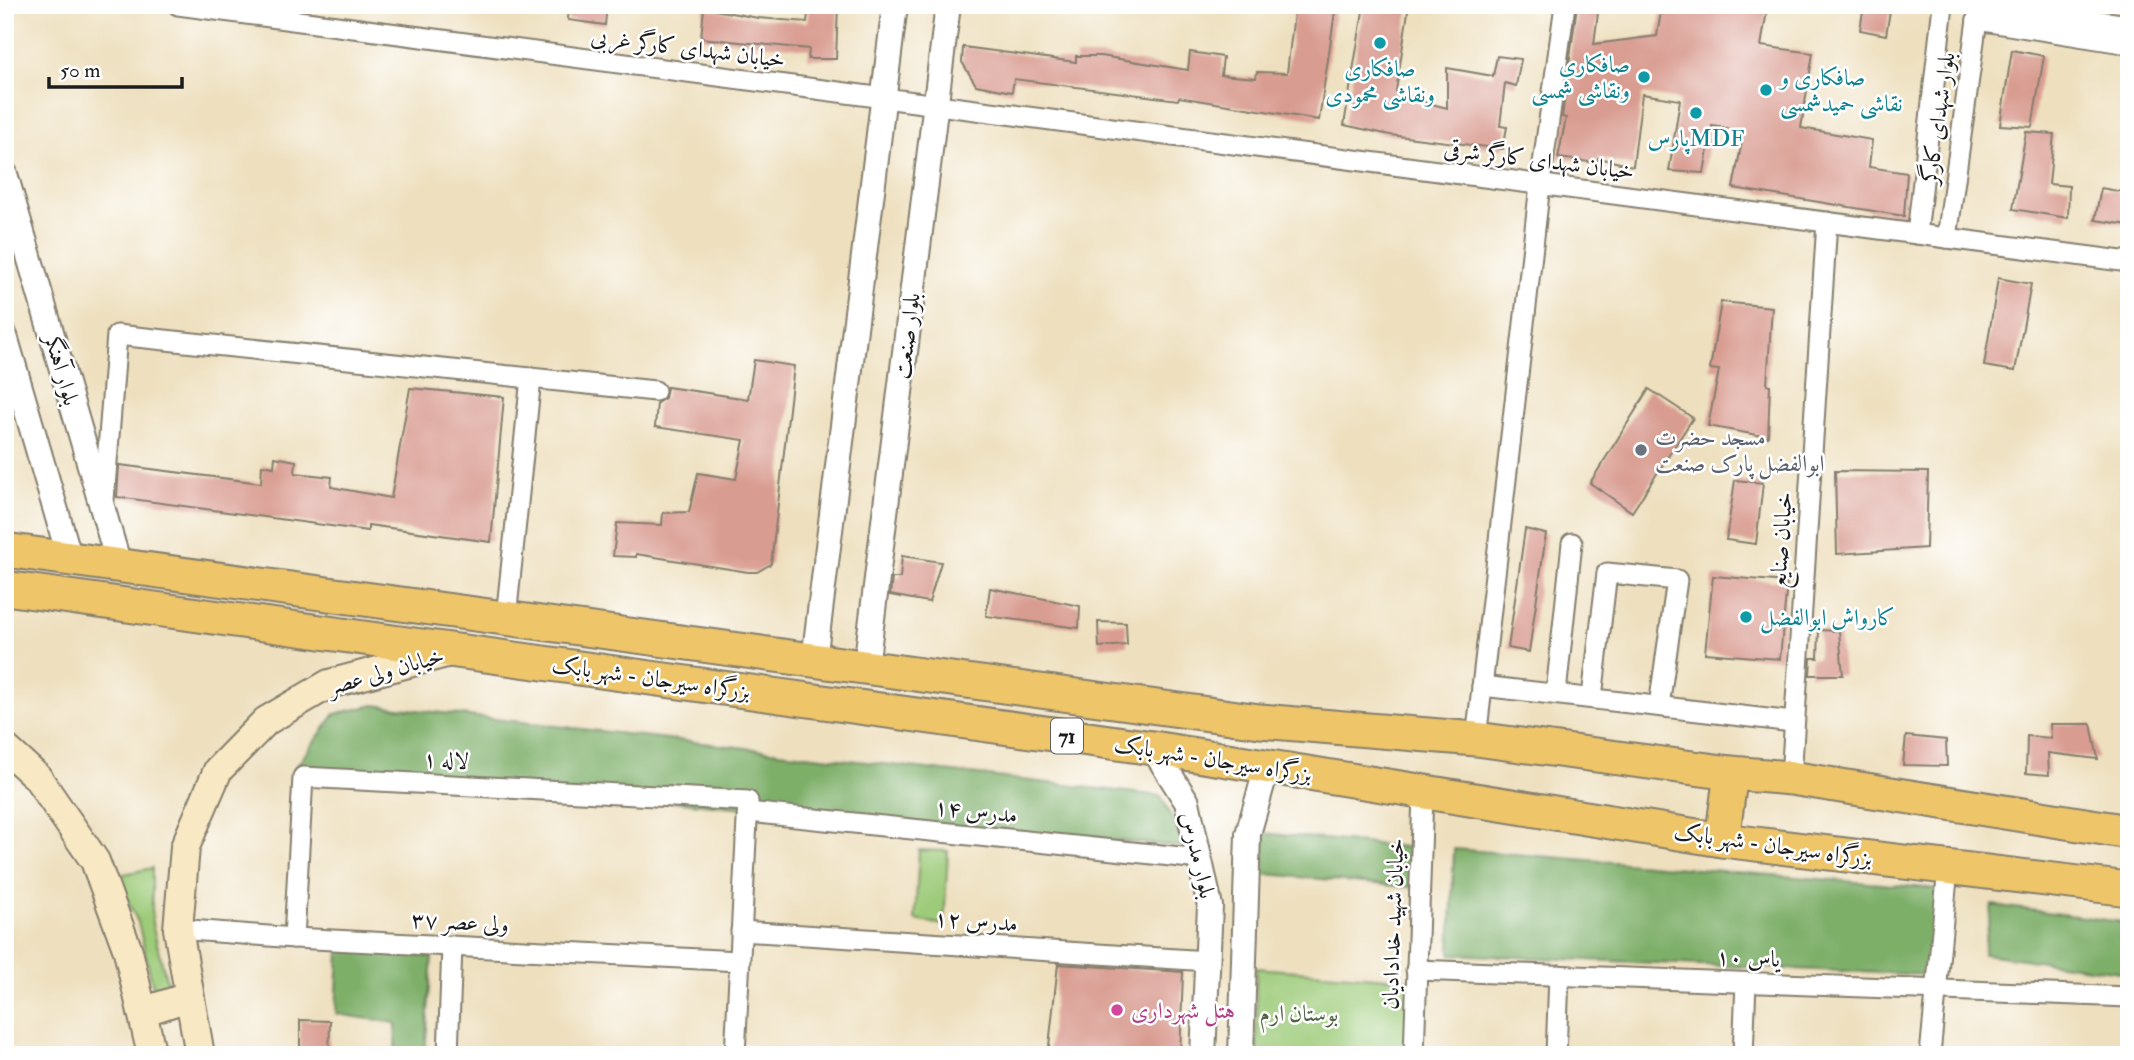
<svg xmlns="http://www.w3.org/2000/svg" width="2134" height="1060" viewBox="0 0 2134 1060" font-family="'IM FELL Double Pica',Amiri,serif">
<rect width="100%" height="100%" fill="#fff"/>
<filter id="ink" filterUnits="userSpaceOnUse"><feTurbulence type="fractalNoise" baseFrequency=".0143" numOctaves="2"/><feDisplacementMap in="SourceGraphic" scale="14" xChannelSelector="R" yChannelSelector="G"/><feConvolveMatrix kernelMatrix="1 2 1 2 8 2 1 2 1" color-interpolation-filters="sRGB"/></filter>
<filter id="wash" filterUnits="userSpaceOnUse"><feTurbulence type="fractalNoise" baseFrequency=".00686" numOctaves="4" result="noise"/><feDisplacementMap in="SourceGraphic" scale="28" xChannelSelector="R" yChannelSelector="G"/><feGaussianBlur stdDeviation="1.57" result="paint"/><feColorMatrix in="noise" values="0 0 0 0 0 0 0 0 0 0 0 0 0 0 0 0 0 1.4 0 .05"/><feComposite in="paint" operator="in"/></filter>
<g filter="url(#wash)">
<rect width="100%" height="100%" fill="#eee0bf"/>
<g fill="#9dcb79" stroke="#5c744a" stroke-width="2">
<path d="M919,850L948,851L944,925L915,920Z"/>
<path d="M152,868V924L169,990L155,995L138,922L115,876Z"/>
<path d="M1256,968L1415,980V1055H1257Z"/>
</g>
<g fill="#7eaf69" stroke="#4d6642" stroke-width="2">
<path d="M374,705L1161,796L1185,847L295,768L335,714Z"/>
<path d="M1263,833L1424,849L1418,888L1256,873Z"/>
<path d="M1454,849L1941,889L1932,975L1450,954Z"/>
<path d="M1992,905L2129,923V973L1983,954Z"/>
<path d="M339,950L432,957L425,1055H395L396,1023L336,1014Z"/>
</g>
<g id="blocks">
<g fill="#d99c91">
<path d="M569,5H607L605,25L568,20Z"/>
<path d="M809,5H838L836,59H808L809,49L701,38L704,8L758,18L807,22Z"/>
<path d="M1295,5H1336L1319,120L1179,97L1178,100L1014,79L1012,92L976,85L962,62L963,47L1076,62V56H1101L1188,70L1190,52L1223,57L1221,75L1256,78L1257,72L1287,73Z"/>
<path d="M1364,5H1409L1396,91L1424,102L1447,108V68L1493,76L1497,56L1521,59L1516,86L1505,83L1500,126L1507,127L1503,149L1390,135L1344,125Z"/>
<path d="M1577,5H1599L1594,44L1657,36L1662,5H1768L1761,46L1813,53L1801,128L1872,140L1869,167L1907,173L1904,216L1733,188L1744,131L1712,126L1704,173L1669,171L1680,100L1642,94L1633,166L1598,158L1597,163L1558,158L1566,118L1562,117Z"/>
<path d="M1864,5H1891L1886,35L1860,30Z"/>
<path d="M2012,50L2044,56L2032,127L2000,125Z"/>
<path d="M2026,132L2054,134L2049,184L2069,186L2068,218L2013,209Z"/>
<path d="M2101,188L2129,193V225L2095,220Z"/>
<path d="M1998,278L2031,284L2015,371L1984,366Z"/>
<path d="M1721,302L1772,307L1767,385H1770L1768,437L1708,426L1719,370L1710,369Z"/>
<path d="M754,360L794,366L771,564L757,572H748L636,554V557L613,556L617,523L662,525L663,513L689,512L698,473L736,479L744,440L655,427L657,403L665,398L667,387L748,399Z"/>
<path d="M410,388L504,397L491,542L368,525V531L117,497L119,465L261,483L262,465L274,467L275,457L296,461L295,473L332,477L331,487L391,498Z"/>
<path d="M1649,389L1693,418L1632,512L1590,483Z"/>
<path d="M1835,471L1928,472L1926,548L1837,554Z"/>
<path d="M1735,480L1763,483L1756,544L1726,540Z"/>
<path d="M1525,529L1546,534L1529,652L1508,648Z"/>
<path d="M902,556L941,562L929,602L890,595L892,578H900Z"/>
<path d="M1713,576L1787,582L1780,659L1705,653Z"/>
<path d="M990,588L1080,606L1079,628L986,616Z"/>
<path d="M1098,622L1126,623L1127,645L1099,647Z"/>
<path d="M1819,630L1839,631L1843,675H1810L1811,658H1818Z"/>
<path d="M2050,724H2091L2098,759L2048,753L2049,775L2026,773L2027,736L2051,738Z"/>
<path d="M1906,736L1946,740L1947,766L1903,765Z"/>
<path d="M1058,964L1183,972L1180,1055H1048Z"/>
<path d="M300,1020L330,1021L329,1055H300Z"/>
</g>
</g>
</g>
<g filter="url(#ink)">
<use href="#blocks" fill-opacity="0" stroke="#857e6e" stroke-width="2"/>
<g fill="none" stroke-linecap="round" stroke-linejoin="round">
<defs>
<g id="minor">
<path d="M178,5L2129,262"/>
<path d="M1983,5L2129,25"/>
<path d="M1977,20L2129,44"/>
<path d="M1917,234L1943,5"/>
<path d="M1947,238L1979,5"/>
<path d="M104,500L117,335L655,391"/>
<path d="M506,618L531,378"/>
<path d="M1482,686L1793,722"/>
<path d="M1556,693L1572,543"/>
<path d="M1592,697L1607,573L1677,580L1659,706"/>
<path d="M1476,739L1540,185L1565,5"/>
<path d="M1791,778L1827,222"/>
<path d="M748,812L1200,859"/>
<path d="M178,929L294,938L739,961"/>
<path d="M741,931L1208,961"/>
<path d="M294,938L303,777L748,801L735,1055"/>
<path d="M1416,970L2129,997"/>
<path d="M448,1055L452,946"/>
<path d="M1414,1055L1423,794"/>
<path d="M1556,1055L1559,975"/>
<path d="M1743,1055L1746,983"/>
<path d="M1930,1055L1948,868"/>
</g>
<g id="tertiary">
<path d="M5,174L119,565"/>
<path d="M5,336L70,559"/>
<path d="M814,660L895,5"/>
<path d="M866,667L948,5"/>
<path d="M1153,748L1187,802L1210,906L1203,1055"/>
<path d="M1241,1055L1248,834L1267,767"/>
</g>
<g id="secondary">
<path d="M5,748L37,777L95,861L128,951L152,1055"/>
<path d="M142,1012L188,997"/>
<path d="M200,1055L178,929L185,847L218,770L266,721L329,684L450,652"/>
</g>
<g id="trunk">
<path d="M5,550L1260,721L1476,739L1731,773L1791,778L2129,832"/>
<path d="M5,588L1153,748L1722,840L2129,889"/>
<path d="M1722,840L1731,773"/>
</g>
</defs>
<use href="#minor" stroke="#857e6e" stroke-width="23"/>
<use href="#tertiary" stroke="#857e6e" stroke-width="28"/>
<use href="#secondary" stroke="#857e6e" stroke-width="32"/>
<use href="#trunk" stroke="#857e6e" stroke-width="37"/>
<use href="#minor" stroke="#fff" stroke-width="19"/>
<use href="#tertiary" stroke="#fff" stroke-width="24"/>
<use href="#secondary" stroke="#f8e8c3" stroke-width="28"/>
<use href="#trunk" stroke="#eec569" stroke-width="33"/>
</g>
</g>
<g fill="#0f9aa8" stroke="#fff" stroke-width="2.5">
<circle cx="1380" cy="43" r="7"/>
<circle cx="1644" cy="77" r="7"/>
<circle cx="1766" cy="90" r="7"/>
<circle cx="1696" cy="113" r="7"/>
<circle cx="1746" cy="617" r="7"/>
</g>
<circle fill="#6b7280" stroke="#fff" stroke-width="2.5" cx="1641" cy="450" r="7"/>
<circle fill="#d1479c" stroke="#fff" stroke-width="2.5" cx="1117" cy="1010" r="7"/>
<g text-anchor="middle" dominant-baseline="central" stroke-width="5" stroke-linejoin="round" paint-order="stroke">
<rect fill="#fff" stroke="#606060" stroke-width="2" x="1051" y="718.5" width="32" height="35" rx="5"/>
<g font-size="21" font-weight="bold" fill="#1c1c1c">
<text x="1067" y="736">71</text>
</g>
<g font-size="23" fill="#1c1c1c" stroke="#fff">
<text transform="translate(688 48) rotate(7)">خیابان شهدای کارگر غربی</text>
<text transform="translate(1938 118) rotate(-82)">بلوار شهدای کارگر</text>
<text transform="translate(1539 160) rotate(7)">خیابان شهدای کارگر شرقی</text>
<text transform="translate(907 336) rotate(-83)">بلوار صنعت</text>
<text transform="translate(62 370) rotate(74)">بلوار آهنگر</text>
<text transform="translate(1781 540) rotate(-86)">خیابان صنایع</text>
<text transform="translate(386 671) rotate(-16)">خیابان ولی عصر</text>
<text transform="translate(651 678) rotate(8)">بزرگراه سیرجان - شهر بابک</text>
<text transform="translate(1213 759) rotate(9)">بزرگراه سیرجان - شهر بابک</text>
<text transform="translate(446 760) rotate(3)">لاله ۱</text>
<text transform="translate(976 811) rotate(6)">مدرس ۱۴</text>
<text transform="translate(1773 845) rotate(8)">بزرگراه سیرجان - شهر بابک</text>
<text transform="translate(1198 855) rotate(77)">بلوار مدرس</text>
<text transform="translate(976 921) rotate(4)">مدرس ۱۲</text>
<text transform="translate(460 922) rotate(3)">ولی عصر ۳۷</text>
<text transform="translate(1393 924) rotate(-88)">خیابان شهید خدادادیان</text>
<text transform="translate(1748 958) rotate(2)">یاس ۱۰</text>
</g>
<g font-size="23" fill="#0d838f" stroke="#fff">
<text x="1630" y="64" text-anchor="end">صافکاری<tspan x="1630" dy="26">ونقاشی شمسی</tspan></text>
<text x="1380" y="68">صافکاری<tspan x="1380" dy="26">ونقاشی محمودی</tspan></text>
<text x="1780" y="77" text-anchor="start">صافکاری و<tspan x="1780" dy="26">نقاشی حمیدشمسی</tspan></text>
<text x="1696" y="138">پارسMDF</text>
<text x="1760" y="617" text-anchor="start">کارواش ابوالفضل</text>
</g>
<g font-size="23" fill="#5b616d" stroke="#fff" text-anchor="start">
<text x="1655" y="437">مسجد حضرت<tspan x="1655" dy="26">ابوالفضل پارک صنعت</tspan></text>
</g>
<g font-size="23" fill="#b23c85" stroke="#fff" text-anchor="start">
<text x="1131" y="1010">هتل شهرداری</text>
</g>
<g font-size="23" fill="#506241" stroke="#fff">
<text x="1299" y="1013">بوستان ارم</text>
</g>
</g>
<rect width="2134" height="1060" fill="none" stroke="#fff" stroke-width="28"/>
<path d="M49 77v10h133v-10" fill="none" stroke="#1c1c1c" stroke-width="3.5"/>
<text x="60" y="77" font-size="21" fill="#1c1c1c" stroke="#ffffff" stroke-width="5" paint-order="stroke">50 m</text>
</svg>
